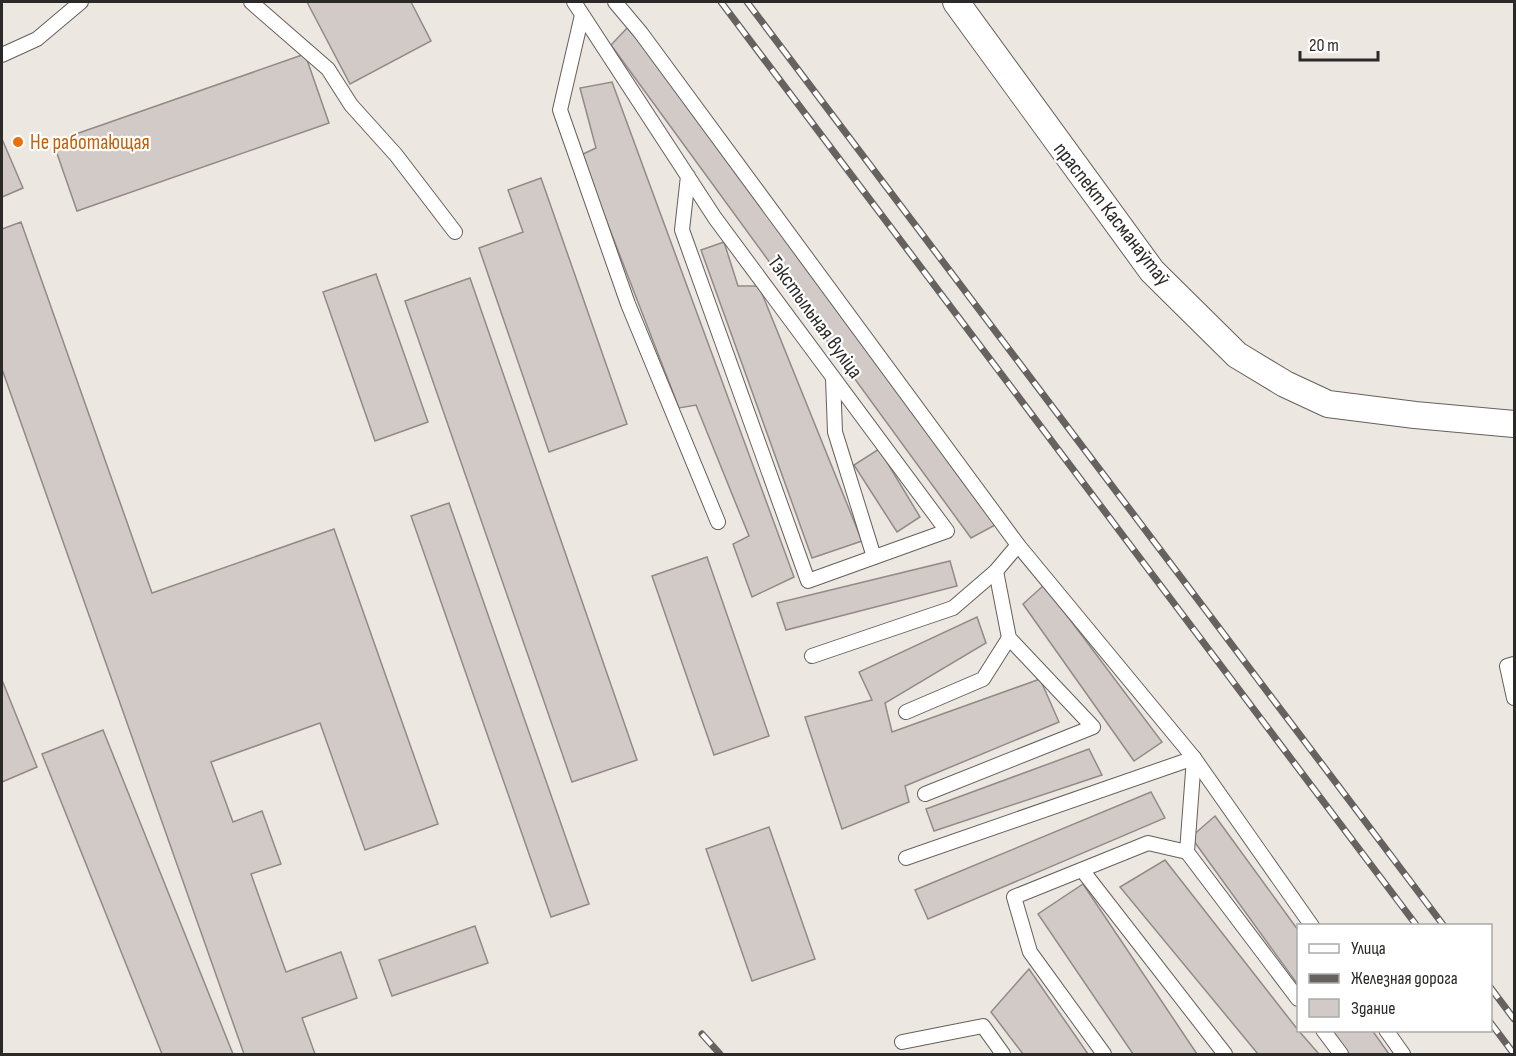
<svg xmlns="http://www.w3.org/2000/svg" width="1516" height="1056" viewBox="0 0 1516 1056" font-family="'Sofia Sans Condensed',sans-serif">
<rect width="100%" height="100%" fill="#ede7e2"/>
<g fill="#d2cac7" stroke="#918a87" stroke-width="1.5">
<path d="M307,2H411L431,41L350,84Z"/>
<path d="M629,26L997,524L971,538L611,45Z"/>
<path d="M305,54L329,123L77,211L53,142Z"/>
<path d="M612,82L794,577L752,597L733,544L749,536L696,405L679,408L581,155L596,148L580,88Z"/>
<path d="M2,139L23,188L2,197Z"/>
<path d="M541,178L627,424L549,452L479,248L523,232L508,190Z"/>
<path d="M21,222L152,593L334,529L438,824L365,850L320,723L211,762L233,822L262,811L281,864L251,874L286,972L341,952L357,998L302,1018L315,1054H244L2,369V229Z"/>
<path d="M724,242L738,286H759L862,541L812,558L701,250Z"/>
<path d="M376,274L428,422L375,441L323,292Z"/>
<path d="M470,278L637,760L572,782L405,301Z"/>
<path d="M879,449L920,517L897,532L854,465Z"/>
<path d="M449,503L589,904L551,917L411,516Z"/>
<path d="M707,557L769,736L714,755L652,576Z"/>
<path d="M950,561L957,586L786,630L777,603Z"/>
<path d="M1044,585L1162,742L1134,761L1023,604Z"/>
<path d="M977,617L986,643L885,703L892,732L1040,679L1059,722L905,786L909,802L842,829L805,717L872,700L859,672Z"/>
<path d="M2,680L37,767L2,782Z"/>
<path d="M103,730L233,1054H162L42,754Z"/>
<path d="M1089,749L1102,775L934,831L926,809Z"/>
<path d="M1151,792L1165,818L928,919L915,890Z"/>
<path d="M1215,816L1298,930V985L1191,837Z"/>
<path d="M769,827L815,959L752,981L706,849Z"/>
<path d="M1165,860L1298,1030L1319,1054H1258L1120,887Z"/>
<path d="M1083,884L1197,1054H1133L1038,914Z"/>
<path d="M475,926L488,963L392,996L379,960Z"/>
<path d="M1029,969L1088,1054H1023L991,1012Z"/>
<path d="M1332,1030H1372L1389,1054H1349Z"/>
</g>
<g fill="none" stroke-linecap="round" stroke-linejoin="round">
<defs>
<g id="service">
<path d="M251,2L328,69L351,105L396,155L455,232"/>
<path d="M574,2L715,218L947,531L808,581L682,230L688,176"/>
<path d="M615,2L641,33L1018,545L1194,758L1312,926"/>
<path d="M582,15L560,110L628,304L718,522"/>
<path d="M2,55L37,39L81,2"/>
<path d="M833,378L835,432L874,557"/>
<path d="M812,656L953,608L996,571L1018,545"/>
<path d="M1514,664L1507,666L1514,698"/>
<path d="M906,712L983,679L1009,638"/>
<path d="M1194,758L1187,852L1298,999"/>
<path d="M925,794L1093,727L1009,638L996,571"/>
<path d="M906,858L1194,758"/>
<path d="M1082,870L1225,1054"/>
<path d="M1323,1030L1341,1054"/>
<path d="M1386,1030L1403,1054"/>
<path d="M902,1042L983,1026L1003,1054"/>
<path d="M1104,1054L1030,952L1014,897L1148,843L1187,852"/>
</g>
<path id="minor" d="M956,2L1152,271L1237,355L1285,384L1328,404L1415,415L1514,424"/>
</defs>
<use href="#service" stroke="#66605c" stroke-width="16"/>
<use href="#minor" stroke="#66605c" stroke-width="28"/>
<use href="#service" stroke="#fff" stroke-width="14"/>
<use href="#minor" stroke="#fff" stroke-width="26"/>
<defs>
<g id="rail">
<path d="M721,2L1417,926"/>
<path d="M747,2L1444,926"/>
<path d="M1490,987L1514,1019"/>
<path d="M1490,1022L1514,1054"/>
<path d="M702,1034L720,1054"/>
</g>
</defs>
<use href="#rail" stroke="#65625f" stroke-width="7"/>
<use href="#rail" stroke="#fff" stroke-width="4.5" stroke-dasharray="14" stroke-linecap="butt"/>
</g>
<circle fill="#e8710a" stroke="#fff" stroke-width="2" cx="18" cy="142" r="6"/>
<g text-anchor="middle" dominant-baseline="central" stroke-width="4.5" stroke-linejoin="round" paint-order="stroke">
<g font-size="21" fill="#c56008" stroke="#fff" text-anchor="start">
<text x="30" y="142">Не работающая</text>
</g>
<g font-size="21" fill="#2c2a28" stroke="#fff">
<text transform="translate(1112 214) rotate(52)">праспект Касманаўтаў</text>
<text transform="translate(815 317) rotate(54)">Тэкстыльная вуліца</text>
</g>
</g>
<rect width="1516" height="1056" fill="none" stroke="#2c2a28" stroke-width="6"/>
<rect x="1297" y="924" width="195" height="108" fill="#ffffff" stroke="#abaaa9" stroke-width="1.5"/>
<rect x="1309" y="944" width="30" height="9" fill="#ffffff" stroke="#abaaa9" stroke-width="1.5"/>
<text x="1351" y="954" font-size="18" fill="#2c2a28">Улица</text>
<rect x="1309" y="974" width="30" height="9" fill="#65625f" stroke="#abaaa9" stroke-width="1.5"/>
<text x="1351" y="984" font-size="18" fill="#2c2a28">Железная дорога</text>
<rect x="1309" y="999" width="30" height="18" fill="#d2cac7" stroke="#abaaa9" stroke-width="1.5"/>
<text x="1351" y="1014" font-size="18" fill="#2c2a28">Здание</text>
<path d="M1300 51v9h78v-9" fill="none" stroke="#2c2a28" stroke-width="3"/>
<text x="1309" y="51" font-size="18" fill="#2c2a28" stroke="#ffffff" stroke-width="4.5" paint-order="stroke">20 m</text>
</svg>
